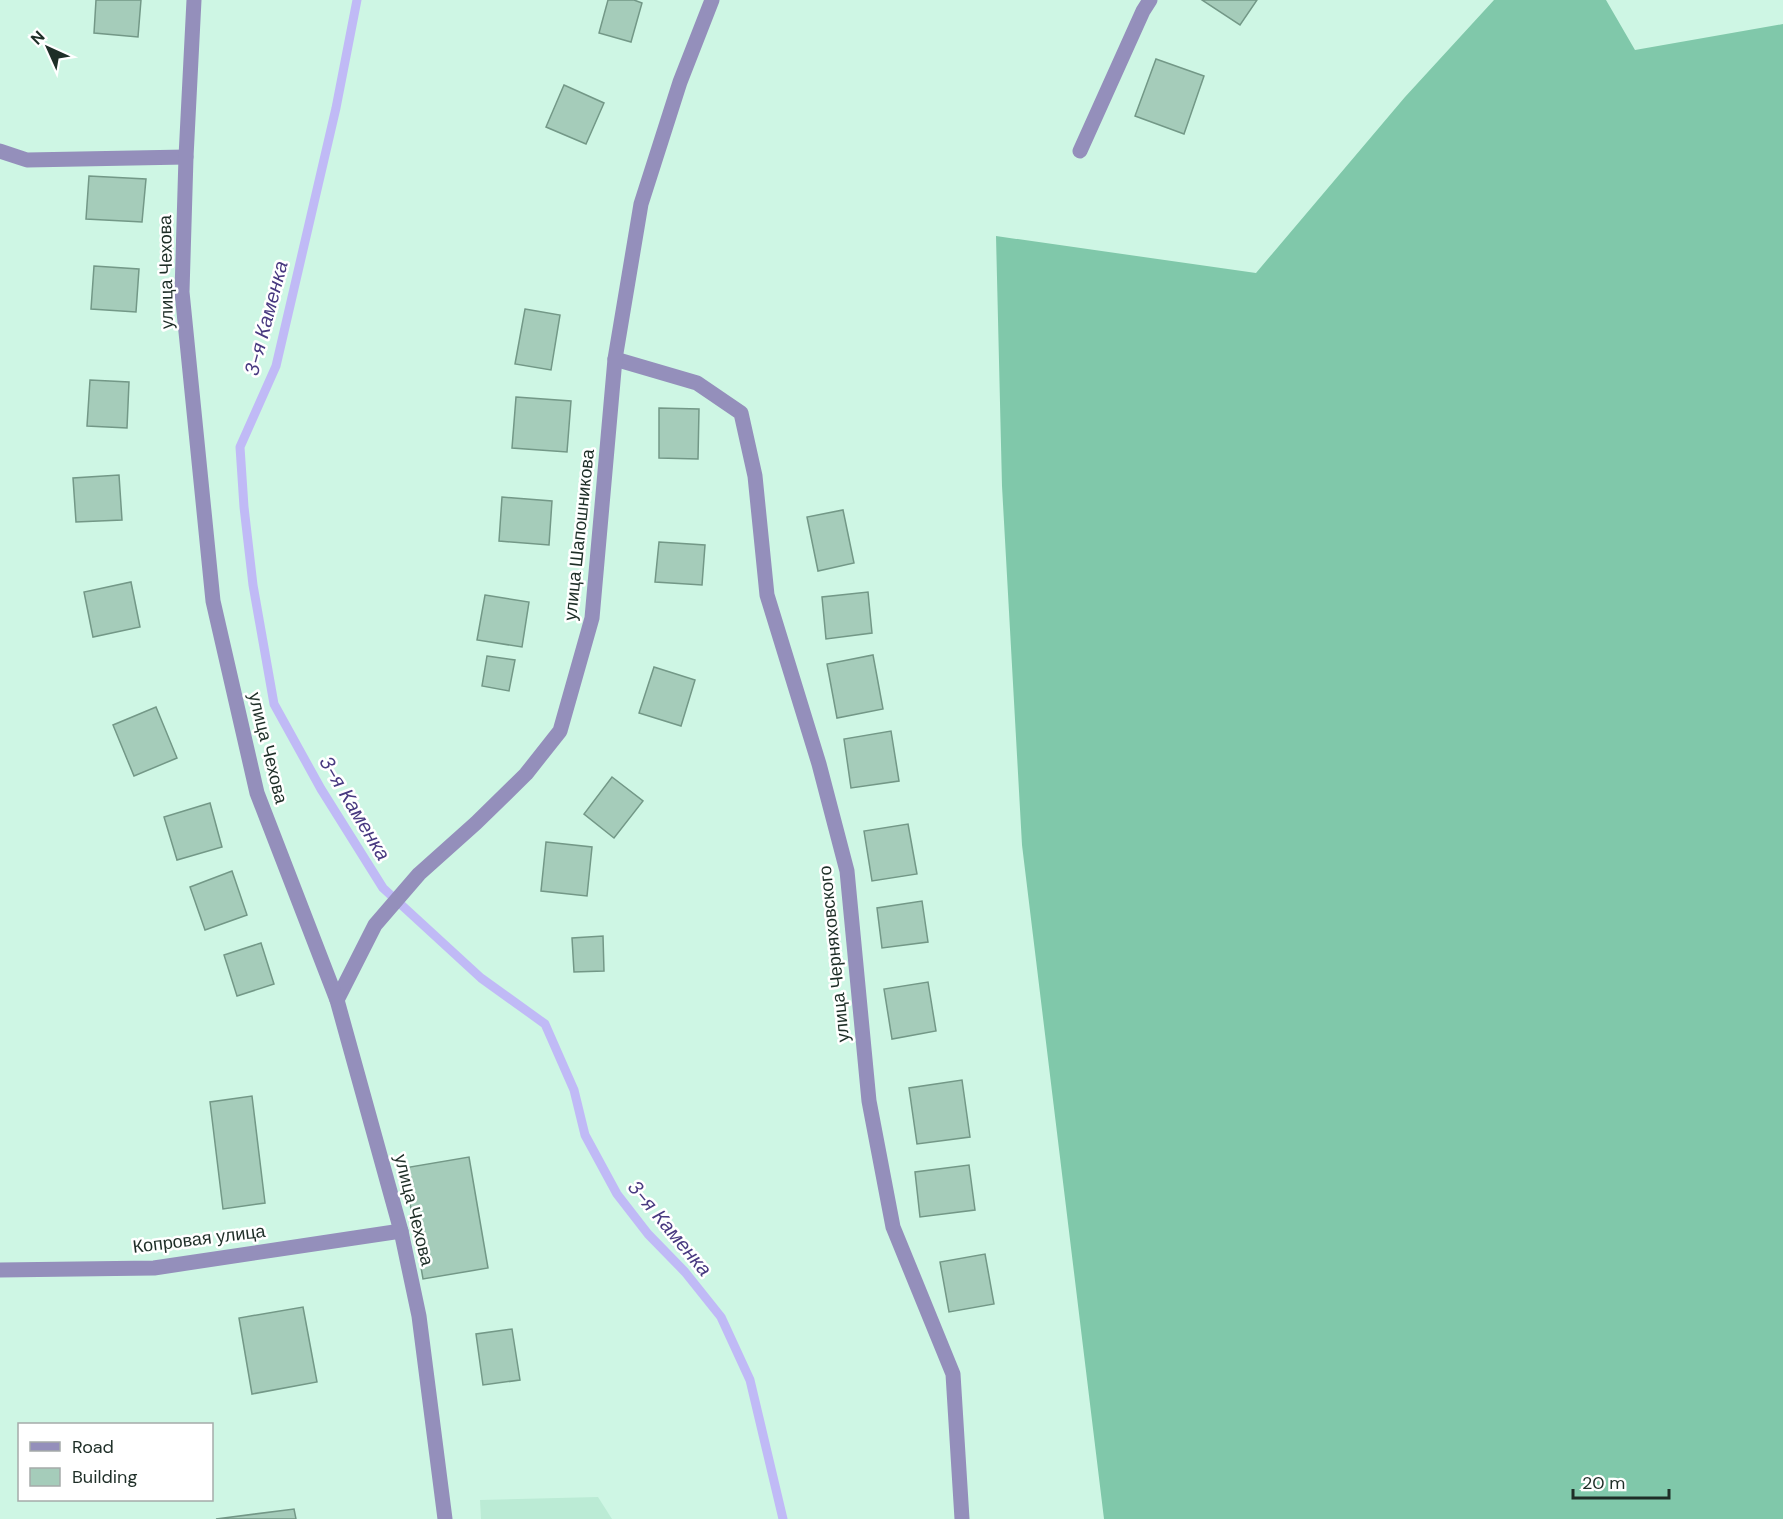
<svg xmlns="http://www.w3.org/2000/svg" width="1783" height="1519" viewBox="0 0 1783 1519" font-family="'DM Sans',sans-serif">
<rect width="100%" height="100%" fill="#cef6e4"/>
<path fill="#bbebd5" d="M598,1497L612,1519H481L480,1500Z"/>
<path fill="#80c8aa" d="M1494,0H1606L1635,50L1783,24V1519H1104L1022,845L1002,486L996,236L1256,273L1405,97Z"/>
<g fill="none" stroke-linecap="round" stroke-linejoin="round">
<path stroke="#c0baf6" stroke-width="9" d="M357,0L336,108L276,366L240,447L244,507L253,585L274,704L321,789L383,888L481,978L545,1024L574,1090L585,1135L617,1194L648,1234L685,1272L721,1317L750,1380L783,1519"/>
</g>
<g fill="#a5ccba" stroke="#739887" stroke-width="1.5">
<path d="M96,0H141L138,37L94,33Z"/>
<path d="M608,0H634L642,3L631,42L599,33Z"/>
<path d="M1202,0H1257L1240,25Z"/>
<path d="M1156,59L1204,76L1184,134L1135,116Z"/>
<path d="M564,85L604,103L586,144L546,127Z"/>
<path d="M89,176L146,179L142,222L86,219Z"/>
<path d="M94,266L139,269L136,312L91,309Z"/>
<path d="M525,309L560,315L551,370L515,364Z"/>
<path d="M90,380L129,382L127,428L87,426Z"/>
<path d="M516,397L571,401L567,452L512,448Z"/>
<path d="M659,408L699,409L698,459L659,458Z"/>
<path d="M119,475L122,520L76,522L73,478Z"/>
<path d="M502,497L552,501L549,545L499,541Z"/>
<path d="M843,510L854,563L818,571L807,517Z"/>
<path d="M659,542L705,545L702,585L655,582Z"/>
<path d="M131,582L140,627L93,637L84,592Z"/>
<path d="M868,592L872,633L826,639L822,597Z"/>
<path d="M485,595L529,602L522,647L477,640Z"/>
<path d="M873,655L883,709L837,718L827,664Z"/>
<path d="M487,656L515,660L509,691L482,686Z"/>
<path d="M654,667L695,680L681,726L639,713Z"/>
<path d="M156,707L177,758L134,776L113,725Z"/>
<path d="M891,731L899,781L851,788L844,739Z"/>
<path d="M612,777L643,801L614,838L584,814Z"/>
<path d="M210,803L222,847L177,860L164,817Z"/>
<path d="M908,824L917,874L872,881L864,831Z"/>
<path d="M546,842L592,847L587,896L541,891Z"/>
<path d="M232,871L247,915L205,930L190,887Z"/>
<path d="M922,901L928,942L882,948L877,908Z"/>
<path d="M603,936L604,971L574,972L572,938Z"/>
<path d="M261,943L274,984L237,996L224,955Z"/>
<path d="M928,982L936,1031L892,1039L884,989Z"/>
<path d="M962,1080L970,1137L917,1144L909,1088Z"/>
<path d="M252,1096L265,1203L223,1209L210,1102Z"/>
<path d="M469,1157L488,1268L423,1279L404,1168Z"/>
<path d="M969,1165L975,1210L920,1217L915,1172Z"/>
<path d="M985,1254L994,1304L949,1312L940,1262Z"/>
<path d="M303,1307L317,1382L252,1394L239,1318Z"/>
<path d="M512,1329L520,1380L483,1385L476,1334Z"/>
<path d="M294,1509L296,1519H216Z"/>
</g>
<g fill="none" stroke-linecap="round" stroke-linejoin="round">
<g stroke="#948fbb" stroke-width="15">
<path d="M0,151L27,160L186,157"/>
<path d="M1080,151L1143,11L1150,0"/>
<path d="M615,359L697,383L741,413L755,476L767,595L819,764L847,871L869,1101L893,1227L953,1374L962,1519"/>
<path d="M337,1000L375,925L419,874L476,823L526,774L560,731L592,618L615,359L641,204L680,82L712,0"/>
<path d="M0,1270L154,1268L401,1231"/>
</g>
<path stroke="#948fbb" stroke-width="15" d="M194,0L186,157L182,292L213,601L257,793L337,1000L401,1231L419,1316L445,1519"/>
</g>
<g text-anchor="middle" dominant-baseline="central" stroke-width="5" stroke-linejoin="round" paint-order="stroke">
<g font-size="18" fill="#1e2e27" stroke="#fff">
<text transform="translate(166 272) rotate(-91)">улица Чехова</text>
<text transform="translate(579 535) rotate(-84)">улица Шапошникова</text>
<text transform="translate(268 748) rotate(76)">улица Чехова</text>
<text transform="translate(834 954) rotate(-96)">улица Черняховского</text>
<text transform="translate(414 1210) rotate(76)">улица Чехова</text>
<text transform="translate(199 1239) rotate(-7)">Копровая улица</text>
</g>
<g font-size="20" font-style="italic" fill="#483980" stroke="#fff">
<text transform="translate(266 318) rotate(-75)">3-я Каменка</text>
<text transform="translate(355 808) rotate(59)">3-я Каменка</text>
<text transform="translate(670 1228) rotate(50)">3-я Каменка</text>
</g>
</g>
<rect x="18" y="1423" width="195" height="78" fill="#ffffff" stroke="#a5aba9" stroke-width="1.5"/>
<rect x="30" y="1442" width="30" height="9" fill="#948fbb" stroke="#a5aba9" stroke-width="1.5"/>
<text x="72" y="1453" font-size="18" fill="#1e2e27">Road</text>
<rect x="30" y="1468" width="30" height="18" fill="#a5ccba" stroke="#a5aba9" stroke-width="1.5"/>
<text x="72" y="1483" font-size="18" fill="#1e2e27">Building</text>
<g transform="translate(48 48) rotate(315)" stroke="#ffffff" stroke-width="4.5" paint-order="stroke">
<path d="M0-4.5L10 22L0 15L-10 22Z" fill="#1e2e27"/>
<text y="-9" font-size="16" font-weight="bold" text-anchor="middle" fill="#1e2e27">N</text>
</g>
<path d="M1573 1489v9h96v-9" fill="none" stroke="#1e2e27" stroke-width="3"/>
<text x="1582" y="1489" font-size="18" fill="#1e2e27" stroke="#ffffff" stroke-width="4.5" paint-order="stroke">20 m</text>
</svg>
